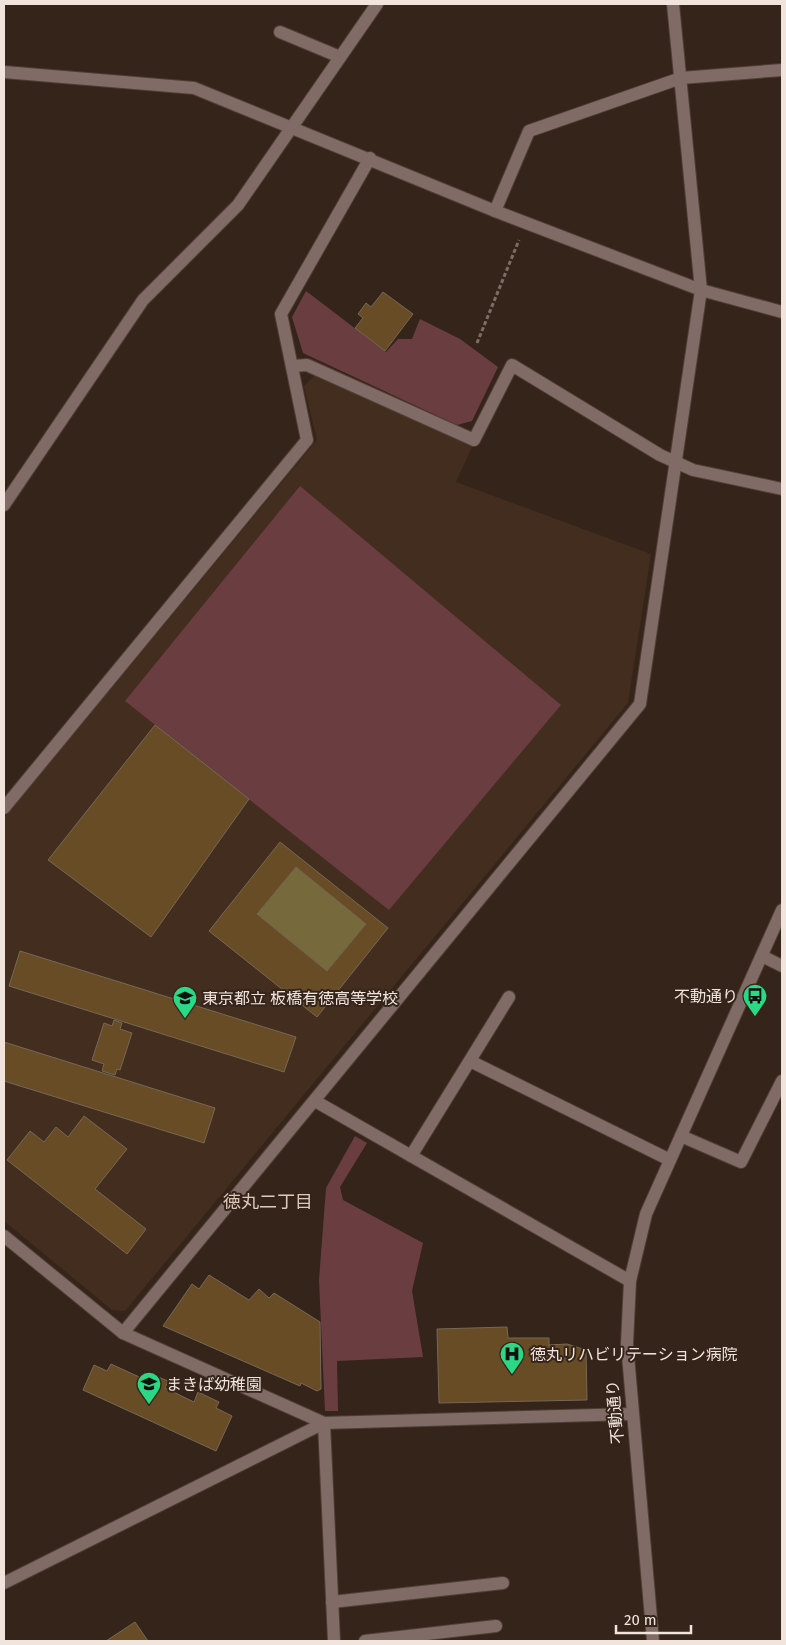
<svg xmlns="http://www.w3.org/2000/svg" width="786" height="1645" viewBox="0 0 786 1645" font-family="'Fira Sans','Noto Sans JP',sans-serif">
<rect width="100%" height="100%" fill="#352419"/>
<path fill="#432d1e" d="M316,374L472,447L456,482L651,554L628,703L125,1311L112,1310L4,1221V818L317,440L304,386Z"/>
<g fill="#6a3e41">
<path d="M306,291L386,352L398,339H412L420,319L460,339L498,367L472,421L457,425L303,353L292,317Z"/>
<path d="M300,486L561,705L389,910L125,701Z"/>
<path d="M355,1136L367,1143L340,1187L343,1200L423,1243L412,1291L423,1357L337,1361L338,1411H325L319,1280L326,1188Z"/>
</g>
<path fill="#766a3d" d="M296,867L366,924L327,971L257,914Z"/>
<g fill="#674c25" stroke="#766857" fill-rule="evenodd">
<path d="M383,292L413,314L385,351L355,328L363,318L358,314L366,303L371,307Z"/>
<path d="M155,725L249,799L151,937L48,860Z"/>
<path d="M280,842L388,928L317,1017L209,931ZM296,867L366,924L327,971L257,914Z"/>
<path d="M20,951L296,1037L284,1072L9,986Z"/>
<path d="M114,1020L122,1023L120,1029L132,1033L120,1070L117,1069L115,1075L102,1071L104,1064L92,1060L104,1023L112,1026Z"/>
<path d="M4,1042L215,1108L204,1143L4,1081Z"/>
<path d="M84,1116L127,1149L95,1189L146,1229L127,1254L7,1160L30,1131L44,1142L56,1127L68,1137Z"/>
<path d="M209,1275L249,1300L259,1289L269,1298L274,1293L320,1322L321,1389L317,1391L301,1383L300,1386L163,1326L192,1284L199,1289Z"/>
<path d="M507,1327L508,1338H549V1345L567,1344L586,1350L587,1400L439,1403L437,1329Z"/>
<path d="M111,1364L148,1381L151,1374L168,1381L165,1388L194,1402L198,1392L219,1402L216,1408L232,1416L216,1451L83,1390L94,1365L107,1371Z"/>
<path d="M135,1622L148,1641H106Z"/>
</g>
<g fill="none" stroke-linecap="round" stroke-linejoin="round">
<defs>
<g id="minor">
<path d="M280,32L340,57"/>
<path d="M4,72L194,88L495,211L701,290L782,312"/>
<path d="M495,211L529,131L681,78L782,70"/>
<path d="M293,366L307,365L474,440L512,365L660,455L693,470L782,489"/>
<path d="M4,505L143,300L238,205L377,4"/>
<path d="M4,808L307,440L281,314L370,158"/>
<path d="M762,956L782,966"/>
<path d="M470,1061L670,1160"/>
<path d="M315,1101L630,1281"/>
<path d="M681,1136L741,1162L782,1081"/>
<path d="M411,1156L509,997"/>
<path d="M4,1236L123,1333L324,1423L631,1414"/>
<path d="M123,1333L640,704L701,290L673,4"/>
<path d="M4,1583L324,1423L334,1641"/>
<path d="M332,1602L503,1583"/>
<path d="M365,1641L496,1626"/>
<path d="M653,1641L627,1344L630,1281L646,1214L782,910"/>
</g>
</defs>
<use href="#minor" stroke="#4f3f34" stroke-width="14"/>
<path stroke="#7d6e65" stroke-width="3" stroke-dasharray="4 2.5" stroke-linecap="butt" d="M477,343L519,240"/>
<use href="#minor" stroke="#816b66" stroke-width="12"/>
</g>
<defs>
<symbol id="bus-pin" viewBox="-11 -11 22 30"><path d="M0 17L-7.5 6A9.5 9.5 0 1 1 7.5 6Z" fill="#2bd884" stroke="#352419"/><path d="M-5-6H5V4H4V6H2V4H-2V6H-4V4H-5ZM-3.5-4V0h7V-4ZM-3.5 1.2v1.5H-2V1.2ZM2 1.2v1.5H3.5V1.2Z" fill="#111"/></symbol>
<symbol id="school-pin" viewBox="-11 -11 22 30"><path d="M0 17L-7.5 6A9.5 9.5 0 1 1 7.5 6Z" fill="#2bd884" stroke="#352419"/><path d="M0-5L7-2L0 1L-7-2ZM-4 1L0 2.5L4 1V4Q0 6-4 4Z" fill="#111"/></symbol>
<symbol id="hospital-pin" viewBox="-11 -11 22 30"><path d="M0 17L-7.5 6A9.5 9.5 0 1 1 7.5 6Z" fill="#2bd884" stroke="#352419"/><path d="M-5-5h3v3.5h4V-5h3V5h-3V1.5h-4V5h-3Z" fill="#111"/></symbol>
</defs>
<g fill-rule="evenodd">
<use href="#bus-pin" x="741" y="982" width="28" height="38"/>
<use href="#school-pin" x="171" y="984" width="28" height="38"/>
<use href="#hospital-pin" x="498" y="1340" width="28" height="38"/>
<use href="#school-pin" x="135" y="1370" width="28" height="38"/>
</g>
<g text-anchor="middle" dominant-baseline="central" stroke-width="4" stroke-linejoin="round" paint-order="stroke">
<g font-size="16" fill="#f0e4dd" stroke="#352419" text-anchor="start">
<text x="738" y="996" text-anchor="end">不動通り</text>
<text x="202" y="998">東京都立 板橋有徳高等学校</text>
<text x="530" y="1354">徳丸リハビリテーション病院</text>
<text x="166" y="1384">まきば幼稚園</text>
</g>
<g font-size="16" fill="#f0e4dd" stroke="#352419">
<text transform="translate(615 1412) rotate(-95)">不動通り</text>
</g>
<g font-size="18" fill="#dec8ba" stroke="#352419">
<text x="268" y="1202">徳丸二丁目</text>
</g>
</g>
<rect width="786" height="1645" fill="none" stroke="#f0e4dd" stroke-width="10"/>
<path d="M616 1625v8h75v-8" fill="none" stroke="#f0e4dd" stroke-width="2.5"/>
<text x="624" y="1625" font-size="15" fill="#f0e4dd" stroke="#352419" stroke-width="4" paint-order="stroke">20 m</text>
</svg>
